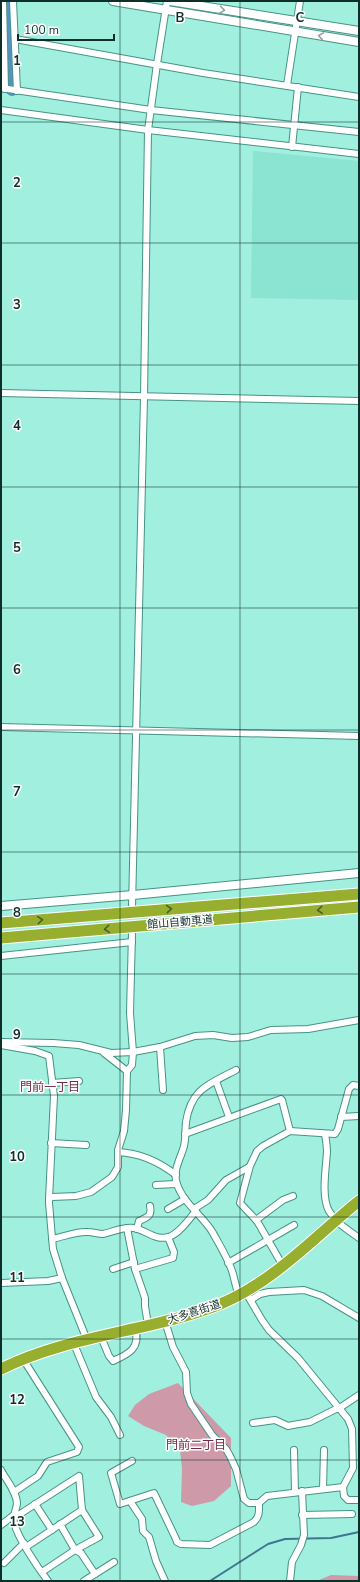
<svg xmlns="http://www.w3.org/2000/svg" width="360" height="1582" viewBox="0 0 360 1582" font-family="'Nunito Sans','Noto Sans JP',sans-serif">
<rect width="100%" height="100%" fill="#a1efdf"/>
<path fill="#8be3d2" d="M253,151L359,161V300L251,298Z"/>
<g fill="#ce9aa9">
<path d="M178,1383L231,1438V1486L214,1501L192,1506L181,1502L182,1468L180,1450L166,1435L144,1426L128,1416L135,1405L149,1394Z"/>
<path d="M331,1575L359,1576V1581H319V1580Z"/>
</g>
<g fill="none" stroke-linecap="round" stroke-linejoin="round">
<path stroke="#3e7692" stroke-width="2" d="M210,1581L268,1544L285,1539L331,1538L359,1532"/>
<path stroke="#5394bf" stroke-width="12" d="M10,1L12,90"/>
<defs>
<g id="street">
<path d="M3,1L5,89"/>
<path d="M13,1L17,91"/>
<path d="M15,39L203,73L359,97"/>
<path d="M287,85L300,1"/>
<path d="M1,88L151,110L359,132"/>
<path d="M1,110L148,130L359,154"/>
<path d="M292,147L298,87"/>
<path d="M1,393L359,401"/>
<path d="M1,727L359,736"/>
<path d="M132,907L144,397L148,130L157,64L167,1"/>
<path d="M1,956L132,942"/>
<path d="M1,1042L53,1043L79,1045L111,1053L133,1052L160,1047L195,1036L213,1035L232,1038L248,1037L271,1030L308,1029L359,1020"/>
<path d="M1,1045L35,1051L49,1056L54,1096L49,1199"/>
<path d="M160,1047L163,1090"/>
<path d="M104,1053L127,1071"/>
<path d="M236,1070C209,1084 191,1089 186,1122C185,1130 186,1138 184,1146C181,1158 172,1171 177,1184C183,1203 203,1216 213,1233C220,1246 229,1260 233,1274C235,1282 236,1288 239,1295"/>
<path d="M216,1081L229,1117"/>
<path d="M52,1083L79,1081"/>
<path d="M341,1117L359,1116"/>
<path d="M185,1134L281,1099L282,1100L290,1131"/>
<path d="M325,1134C326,1140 327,1146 327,1152C326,1168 321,1197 329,1211C336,1223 348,1230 359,1238"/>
<path d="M51,1143L86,1145"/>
<path d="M118,1152C140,1153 158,1161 176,1175"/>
<path d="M156,1185L176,1184"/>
<path d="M168,1209L185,1199"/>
<path d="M194,1209L208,1200L226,1180L249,1167"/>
<path d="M256,1220L283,1200L293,1196"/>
<path d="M127,1228L135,1269L145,1298V1306L148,1325"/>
<path d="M137,1229L139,1221C148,1217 152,1216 150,1206"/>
<path d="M52,1239C63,1237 76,1231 88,1232C93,1232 98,1234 103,1234C113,1232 124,1226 134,1228C146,1230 155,1241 169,1237C180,1233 189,1219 196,1211"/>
<path d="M228,1263L294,1225"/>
<path d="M283,1266L257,1221L240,1203L250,1166L257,1151L263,1146L290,1131L335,1134L338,1129L349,1089L353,1085L359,1086"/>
<path d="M113,1269L134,1262"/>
<path d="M135,1269L173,1258L174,1252L168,1237"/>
<path d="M1,1283L48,1281L62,1278"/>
<path d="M245,1291L262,1320L269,1330L298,1358L348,1419L352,1429L353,1468L343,1487L344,1496L348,1500H359"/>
<path d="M251,1300L260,1294L269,1292L304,1290L322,1296L359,1318"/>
<path d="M165,1321L173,1347L186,1372L187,1393L191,1404L212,1435L226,1449L230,1456L236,1469L244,1499L249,1503H259"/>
<path d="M101,1337L109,1356L113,1361C129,1354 141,1348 135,1328"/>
<path d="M87,1340L62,1278L53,1249L49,1203V1199L52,1197L76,1196L91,1192L112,1177L118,1167V1150L124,1131L126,1110L127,1071L132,1065L133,1052L130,1013L132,933"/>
<path d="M74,1344L96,1397L111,1417L120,1435"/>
<path d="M338,1409L359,1395"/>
<path d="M253,1423L275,1420L288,1426L293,1425L310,1422L338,1408"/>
<path d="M294,1450L295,1492"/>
<path d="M132,1461L111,1473L120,1504L154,1493L176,1539L177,1542L181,1544L210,1545L254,1522C260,1516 259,1511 259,1503L267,1496L343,1487"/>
<path d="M1,1470C6,1480 17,1492 17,1504C16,1510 13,1515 14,1522C17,1537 38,1568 48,1581"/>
<path d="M323,1489L324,1450"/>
<path d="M14,1492L38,1476L47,1462L77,1452L79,1447L23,1359"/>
<path d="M130,1501L142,1519L143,1531L149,1537L156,1561L165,1581"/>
<path d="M35,1504L52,1530"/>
<path d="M302,1515L352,1514"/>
<path d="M60,1524L75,1550L81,1553L95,1574"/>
<path d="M1,1525L14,1515L20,1514L79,1476L82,1510L99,1537L75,1550L42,1572"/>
<path d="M26,1547L82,1510"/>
<path d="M4,1563L24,1543"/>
<path d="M84,1581L114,1562"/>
<path d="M290,1581L292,1562L301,1545L304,1535L302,1491"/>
</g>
<g id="secondary">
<path d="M113,1L359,42"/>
<path d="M170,1L359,31"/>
<path d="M1,906L133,895L359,873"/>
</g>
<g id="highway">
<path d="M1,923L359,894"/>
<path d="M1,938L359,907"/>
<path d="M1,1369C69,1335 148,1332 218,1305C273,1283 314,1237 359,1201"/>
</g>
</defs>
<use href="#street" stroke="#469385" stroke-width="8"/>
<use href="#secondary" stroke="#469385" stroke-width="10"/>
<use href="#highway" stroke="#fff" stroke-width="13"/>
<use href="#street" stroke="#fff" stroke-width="6"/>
<use href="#secondary" stroke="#fff" stroke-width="8"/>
<use href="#highway" stroke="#97ae2f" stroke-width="11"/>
</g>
<defs><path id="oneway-chevron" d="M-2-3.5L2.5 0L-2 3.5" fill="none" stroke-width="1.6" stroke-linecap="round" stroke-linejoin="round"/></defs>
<g stroke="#93a19f">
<use href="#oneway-chevron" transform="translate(222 10) rotate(9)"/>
<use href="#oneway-chevron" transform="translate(321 36) rotate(-170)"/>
</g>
<g stroke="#45622b">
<use href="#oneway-chevron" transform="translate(169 909) rotate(-5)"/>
<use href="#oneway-chevron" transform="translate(320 910) rotate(175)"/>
<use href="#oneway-chevron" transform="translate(40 920) rotate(-5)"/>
<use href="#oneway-chevron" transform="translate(107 929) rotate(175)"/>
</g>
<path fill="none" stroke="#0e2f29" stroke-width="1" stroke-opacity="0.55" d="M120,1V1581M240,1V1581M1,122H359M1,243H359M1,365H359M1,487H359M1,608H359M1,730H359M1,852H359M1,974H359M1,1095H359M1,1217H359M1,1339H359M1,1460H359"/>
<g text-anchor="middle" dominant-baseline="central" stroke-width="3" stroke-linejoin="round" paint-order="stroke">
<g font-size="11" fill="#0e2f29" stroke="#fefefe">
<text transform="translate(180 922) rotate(-5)">館山自動車道</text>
<text transform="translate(194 1312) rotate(-18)">大多喜街道</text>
</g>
<g font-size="12" fill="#702c45" stroke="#fefefe">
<text x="50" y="1087">門前一丁目</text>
<text x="196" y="1445">門前二丁目</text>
</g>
</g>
<g font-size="13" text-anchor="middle" font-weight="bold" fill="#0e2f29" stroke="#fefefe" stroke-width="3" stroke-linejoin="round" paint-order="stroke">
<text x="180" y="22">B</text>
<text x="300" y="22">C</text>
<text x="17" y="65">1</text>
<text x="17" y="187">2</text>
<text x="17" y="309">3</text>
<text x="17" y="430">4</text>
<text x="17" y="552">5</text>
<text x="17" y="674">6</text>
<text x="17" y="796">7</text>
<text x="17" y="917">8</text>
<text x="17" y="1039">9</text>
<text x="17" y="1161">10</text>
<text x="17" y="1282">11</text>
<text x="17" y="1404">12</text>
<text x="17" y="1526">13</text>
</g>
<rect width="360" height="1582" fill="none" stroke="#0e2f29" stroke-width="4"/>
<path d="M18 34v6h96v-6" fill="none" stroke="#0e2f29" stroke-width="2"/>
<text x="24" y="34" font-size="12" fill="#0e2f29" stroke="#fefefe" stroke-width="3" paint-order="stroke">100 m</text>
</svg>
